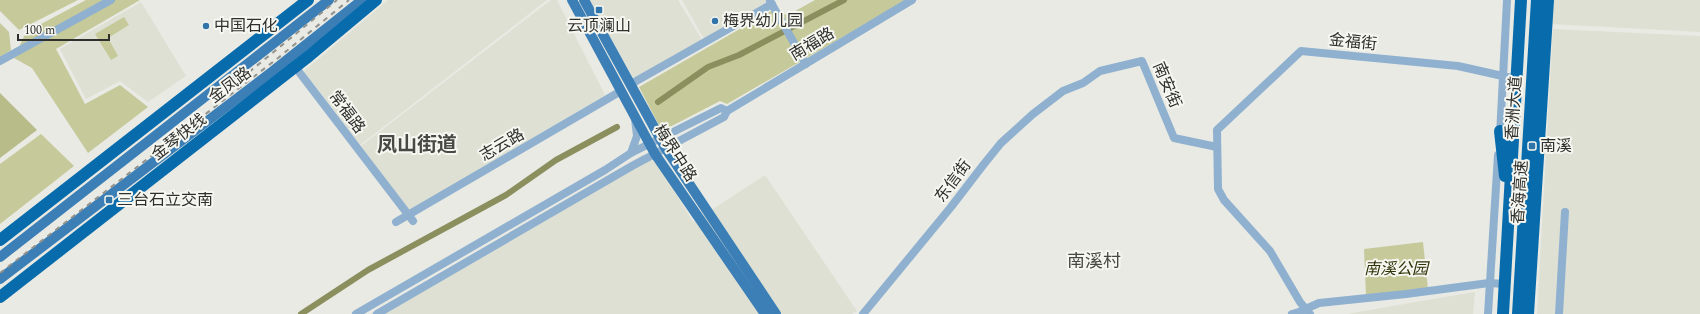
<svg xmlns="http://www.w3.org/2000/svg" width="1700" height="314" viewBox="0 0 1700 314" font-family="Spectral,'Noto Sans SC',serif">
<rect width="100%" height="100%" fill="#e9eae4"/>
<g fill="#dee0d3">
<path d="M388,0H547L360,145L304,71Z"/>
<path d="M551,0H557L605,95L409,211L361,146Z"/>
<path d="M589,0H678L702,40L634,79Z"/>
<path d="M682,0H767L769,3L704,39Z"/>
<path d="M1552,0H1700V32L1551,24Z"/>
<path d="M141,2L186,76L148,102L120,81L86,99L60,49Z"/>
<path d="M1553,29L1700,36V314H1537Z"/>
<path d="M644,154L660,167L693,222L765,175L857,311L852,314H370Z"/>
<path d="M1475,292L1473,314H1347L1433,299Z"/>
</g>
<g fill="#c6ca9b">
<path d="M0,0H78L19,30L0,11Z"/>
<path d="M86,0H140L56,49L85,104L120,85L148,107L88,153L32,68L14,58L26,32Z"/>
<path d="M815,0H907L727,104L720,101L662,131L639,87L771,11L788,15Z"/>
<path d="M124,17L129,25L108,38L118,56L111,60L95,34Z"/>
<path d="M0,23L9,32L11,50L0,57Z"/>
<path d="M41,134L74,166L0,224V164Z"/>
<path d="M1423,242L1428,289L1366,296L1364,249Z"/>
</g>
<path fill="#b8bc89" d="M0,93L37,130L0,158Z"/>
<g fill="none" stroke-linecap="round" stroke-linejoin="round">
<g stroke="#8b8f5e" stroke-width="6">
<path d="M658,102L708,67L739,55L844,0"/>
<path d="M301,314L368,270L506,195L556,160L617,127"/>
</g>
<g stroke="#8fb1cf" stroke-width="8">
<path d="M770,1L806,64"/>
<path d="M0,61L111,0"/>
<path d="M293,64L413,221"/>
<path d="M631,84L772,4"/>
<path d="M727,111L912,0"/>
<path d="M1500,135L1507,0"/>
<path d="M396,222L621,91"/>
<path d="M356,314L605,170L631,153L637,136L635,119"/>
<path d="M377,314L632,166L724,117L727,111L721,108L631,153"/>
<path d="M863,314L951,207L984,164L1001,143L1033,114L1063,91L1083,83L1100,71L1142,61L1174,138L1217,147"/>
<path d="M1292,314L1299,312L1319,303L1406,294L1489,283L1505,284"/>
<path d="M1310,314L1300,302L1270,251L1224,200L1218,189L1217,130L1301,51L1458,66L1516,79"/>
<path d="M1488,314L1498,155"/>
<path d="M1559,314L1565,212"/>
</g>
<g stroke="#3b7fb6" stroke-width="10">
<path d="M572,0L655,154L765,314"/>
<path d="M584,0L666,149L776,314"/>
<path d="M0,257L329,0"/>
<path d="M0,279L273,71L362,0"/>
</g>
<g stroke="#086cac" stroke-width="12">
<path d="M1500,131L1505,176"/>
<path d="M0,240L308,0"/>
<path d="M1503,314L1521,0"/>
<path d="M1518,314L1537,0"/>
<path d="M1528,314L1548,0"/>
</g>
<g stroke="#91918d" stroke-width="2" stroke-dasharray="5 5" stroke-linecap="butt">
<path d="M226,91L337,0"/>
<path d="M0,273L278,58L349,0"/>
</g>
<path stroke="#086cac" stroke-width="12" d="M0,297L309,56L376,0"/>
</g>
<g fill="#3174aa" stroke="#f6f7f1" stroke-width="1.5">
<rect x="595" y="6" width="8" height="8" rx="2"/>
<circle cx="715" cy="21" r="4"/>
<circle cx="206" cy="26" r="4"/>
<rect x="1528" y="142" width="8" height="8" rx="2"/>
<rect x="105" y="196" width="8" height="8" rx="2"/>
</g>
<g text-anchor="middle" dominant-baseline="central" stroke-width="4" stroke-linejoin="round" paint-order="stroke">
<g font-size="16" fill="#2f2f2d" stroke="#f6f7f1" text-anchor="start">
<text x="723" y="21">梅界幼儿园</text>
<text x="214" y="26">中国石化</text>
<text x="599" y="26" text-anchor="middle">云顶澜山</text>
<text x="1540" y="146">南溪</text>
<text x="117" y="200">三台石立交南</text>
</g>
<g font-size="16" fill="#2f2f2d" stroke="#f6f7f1">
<text transform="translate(1353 42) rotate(6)">金福街</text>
<text transform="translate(812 44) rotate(-31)">南福路</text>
<text transform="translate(230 85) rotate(-37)">金凤路</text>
<text transform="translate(1167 85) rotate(67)">南安街</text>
<text transform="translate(1514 108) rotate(-86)">香洲大道</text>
<text transform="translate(347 112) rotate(53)">常福路</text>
<text transform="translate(179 137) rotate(-38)">金琴快线</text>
<text transform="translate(502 145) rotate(-30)">志云路</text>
<text transform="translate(675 153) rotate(57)">梅界中路</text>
<text transform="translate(953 181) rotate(-53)">东信街</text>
<text transform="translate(1520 192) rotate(-86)">香海高速</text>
</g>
<g font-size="16" font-style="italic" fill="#2f3107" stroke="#f6f7f1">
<text x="1396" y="269">南溪公园</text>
</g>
<g font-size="18" fill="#484944" stroke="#f6f7f1">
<text x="1094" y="261">南溪村</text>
</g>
<g font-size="20" font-weight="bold" fill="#484944" stroke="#f6f7f1">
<text x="417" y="145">凤山街道</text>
</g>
</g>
<path d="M18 34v6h91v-6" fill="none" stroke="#2f2f2d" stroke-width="2"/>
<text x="24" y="34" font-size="12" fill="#2f2f2d" stroke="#f6f7f1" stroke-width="3" paint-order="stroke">100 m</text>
</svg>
